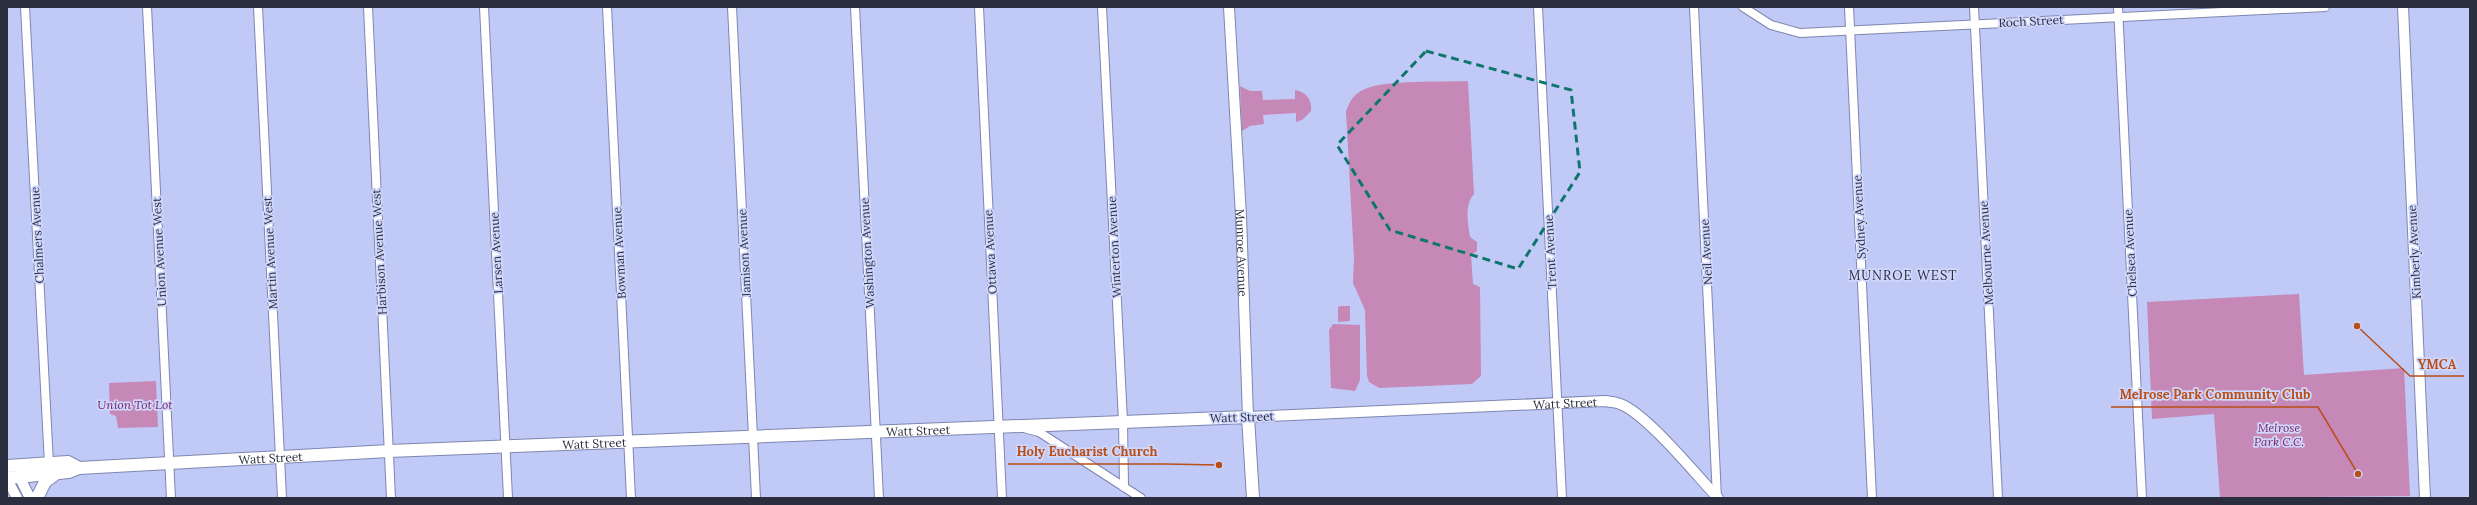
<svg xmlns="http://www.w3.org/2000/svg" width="2477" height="505" viewBox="0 0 2477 505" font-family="Lora,serif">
<rect width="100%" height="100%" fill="#c1caf7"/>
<g fill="#c688b6">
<path d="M1468,81L1474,194C1464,205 1468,224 1470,237L1477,242V251L1471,255L1473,284L1480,287L1481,376L1472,384L1379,388L1369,382L1367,376L1365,310L1353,283L1354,258L1346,112C1349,102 1354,93 1365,89C1384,80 1444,82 1468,81Z"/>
<path d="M1240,86L1250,91H1262L1263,100L1295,99V90C1306,92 1312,99 1311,111L1302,120L1296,122V113L1263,115L1264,124L1250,126L1242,131Z"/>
<path d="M2299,294L2304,375L2404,368L2410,496L2220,498L2214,414L2152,419L2147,302Z"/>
<path d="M1341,306H1350V321L1338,322V307Z"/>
<path d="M1333,324L1360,325V380L1355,391L1331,388L1329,330Z"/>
<path d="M156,381L158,427L118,428L116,416L110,414L109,383Z"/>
</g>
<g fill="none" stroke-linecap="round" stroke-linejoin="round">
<defs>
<g id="minor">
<path d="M25,7L49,464"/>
<path d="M147,7L171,498"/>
<path d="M258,7L282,498"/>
<path d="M368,7L391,498"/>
<path d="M484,7L508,498"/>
<path d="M607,7L631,498"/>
<path d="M732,7L756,498"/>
<path d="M855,7L879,498"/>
<path d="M979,7L1002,498"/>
<path d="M1102,7L1123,421L1124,487"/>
<path d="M1538,7L1562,498"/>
<path d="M1694,7L1717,498"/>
<path d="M1743,7L1771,25L1800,33L2325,7"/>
<path d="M1849,7L1872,498"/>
<path d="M1974,7L1998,498"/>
<path d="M2118,7L2142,498"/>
<path d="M1027,429L1039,432L1141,498"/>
</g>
<g id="tertiary">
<path id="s1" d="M1229,7L1241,216L1248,417L1605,401C1610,402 1616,402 1620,404C1646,413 1697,476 1718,498"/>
<path d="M2403,7L2425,498"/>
<path d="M19,476L30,498"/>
<path d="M7,479L17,498"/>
</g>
<g id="secondary">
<path d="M7,466L68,462L79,468"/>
<path id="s2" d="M7,478L69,472L79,468L389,451L1248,417L1253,498"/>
<path d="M37,498L45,482L57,473"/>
</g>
</defs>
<use href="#minor" stroke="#7e86af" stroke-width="10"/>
<use href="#tertiary" stroke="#7e86af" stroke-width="12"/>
<use href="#secondary" stroke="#7e86af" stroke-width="14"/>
<use href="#minor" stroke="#fff" stroke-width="8"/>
<use href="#tertiary" stroke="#fff" stroke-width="10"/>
<use href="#secondary" stroke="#fff" stroke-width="12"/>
</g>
<path fill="none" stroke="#0f766e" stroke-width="3" stroke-dasharray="8 5" stroke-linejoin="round" d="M1426,51L1571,90L1580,172L1518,269L1390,230L1337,145Z"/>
<g text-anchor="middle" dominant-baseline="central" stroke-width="3.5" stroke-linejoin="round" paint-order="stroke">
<g font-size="12" fill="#2b2e3f" stroke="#d0d7fc">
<text transform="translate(2031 21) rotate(-3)">Roch Street</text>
<text transform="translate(1859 217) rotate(-93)">Sydney Avenue</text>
<text transform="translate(37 235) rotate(-93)">Chalmers Avenue</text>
<text transform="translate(1114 247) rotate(-93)">Winterton Avenue</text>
<text transform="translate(159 252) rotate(-93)">Union Avenue West</text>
<text transform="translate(379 252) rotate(-93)">Harbison Avenue West</text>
<text transform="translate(990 252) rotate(-93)">Ottawa Avenue</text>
<text stroke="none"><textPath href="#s1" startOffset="246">Munroe Avenue</textPath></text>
<text transform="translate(1550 252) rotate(-93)">Trent Avenue</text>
<text transform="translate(1706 252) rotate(-93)">Neil Avenue</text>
<text transform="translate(2414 252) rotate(-93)">Kimberly Avenue</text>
<text transform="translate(270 253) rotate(-93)">Martin Avenue West</text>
<text transform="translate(496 253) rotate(-93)">Larsen Avenue</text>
<text transform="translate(619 253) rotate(-93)">Bowman Avenue</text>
<text transform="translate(744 253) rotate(-93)">Jamison Avenue</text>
<text transform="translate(867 253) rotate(-93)">Washington Avenue</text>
<text transform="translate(1986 253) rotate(-93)">Melbourne Avenue</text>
<text transform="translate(2130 253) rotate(-93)">Chelsea Avenue</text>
<text stroke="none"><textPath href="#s1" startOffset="728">Watt Street</textPath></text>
<text transform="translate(1242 417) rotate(-2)">Watt Street</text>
<text stroke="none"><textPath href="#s2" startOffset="913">Watt Street</textPath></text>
<text stroke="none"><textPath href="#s2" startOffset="589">Watt Street</textPath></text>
<text stroke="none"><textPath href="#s2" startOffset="265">Watt Street</textPath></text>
</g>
<g font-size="12" font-style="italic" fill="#782368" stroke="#d0d7fc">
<text x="135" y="404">Union Tot Lot</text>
<text x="2279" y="427">Melrose<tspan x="2279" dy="14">Park C.C.</tspan></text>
</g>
<g font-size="13" letter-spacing="1" fill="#2b2e3f" stroke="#d0d7fc">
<text x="1903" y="275">MUNROE WEST</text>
</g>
</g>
<path fill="none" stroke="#b94e19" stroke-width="1.5" d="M2357 326L2410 376H2464M2358 474L2318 407H2111M1219 465L1165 464H1008"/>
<g fill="#b94e19" stroke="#d0d7fc" stroke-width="1.5">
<circle cx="2357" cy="326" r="4"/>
<circle cx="2358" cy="474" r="4"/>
<circle cx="1219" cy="465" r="4"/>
</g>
<g font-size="13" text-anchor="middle" font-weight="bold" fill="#b94e19" stroke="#d0d7fc" stroke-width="3.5" stroke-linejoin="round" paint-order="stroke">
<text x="2437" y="369">YMCA</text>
<text x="2215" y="399">Melrose Park Community Club</text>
<text x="1087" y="456">Holy Eucharist Church</text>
</g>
<rect width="2477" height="505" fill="none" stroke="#2b2e3f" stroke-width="16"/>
</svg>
